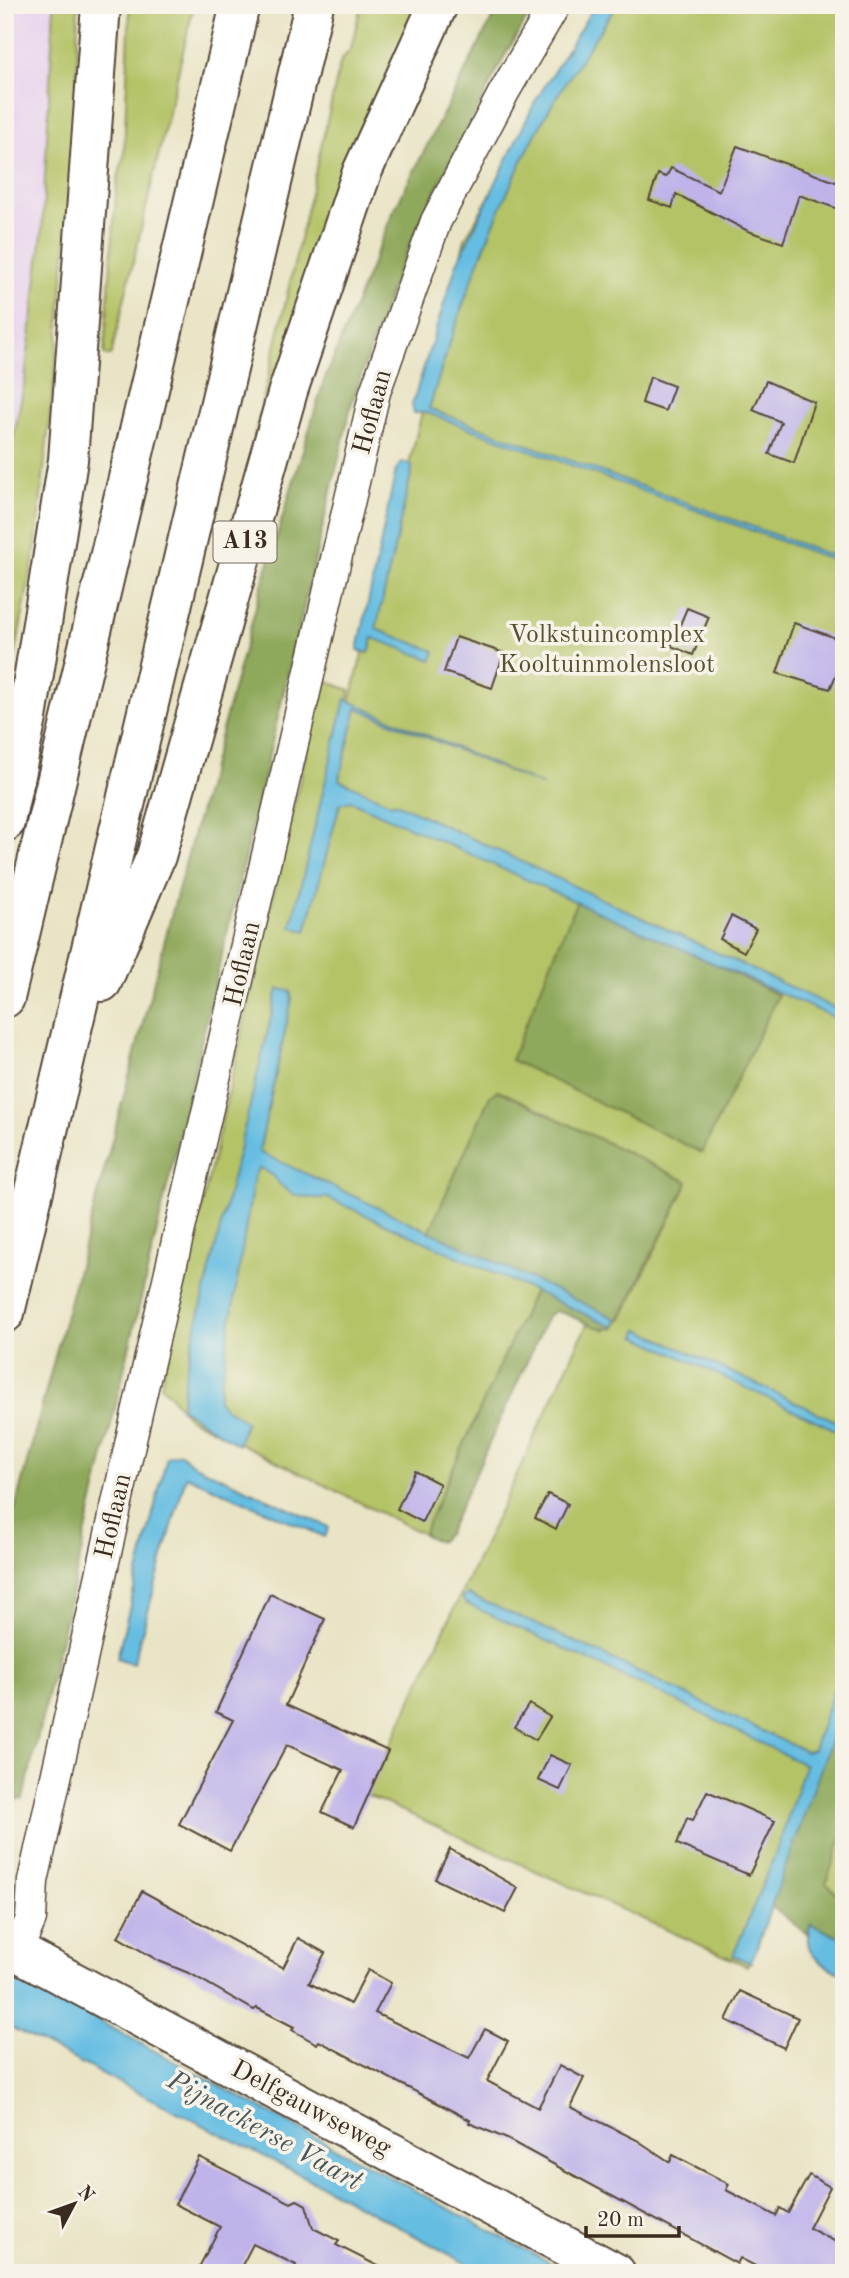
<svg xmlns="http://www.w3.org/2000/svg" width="849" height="2278" viewBox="0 0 849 2278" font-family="'Old Standard TT',serif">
<rect width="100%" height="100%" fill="#f7f3e8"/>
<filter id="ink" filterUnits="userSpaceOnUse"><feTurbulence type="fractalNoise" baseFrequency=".0143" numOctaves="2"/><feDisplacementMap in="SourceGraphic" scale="14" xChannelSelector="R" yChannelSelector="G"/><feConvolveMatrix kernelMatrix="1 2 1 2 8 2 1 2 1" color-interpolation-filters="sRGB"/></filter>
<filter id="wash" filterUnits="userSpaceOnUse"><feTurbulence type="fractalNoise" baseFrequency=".00686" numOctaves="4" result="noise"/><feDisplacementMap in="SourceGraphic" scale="28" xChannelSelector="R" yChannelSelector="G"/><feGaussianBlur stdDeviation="1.57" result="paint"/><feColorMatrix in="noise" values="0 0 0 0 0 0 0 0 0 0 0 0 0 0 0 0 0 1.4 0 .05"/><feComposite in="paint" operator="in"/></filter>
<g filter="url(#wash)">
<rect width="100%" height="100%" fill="#e9e4c5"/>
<path fill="#e7d2ef" d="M5,5H58L60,143L5,557Z"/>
<g fill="#b4c366" stroke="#787642" stroke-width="2">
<path d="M54,5H78L76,121L58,343L35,550L5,708V481L25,380L42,233Z"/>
<path d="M130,5H194L111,356L104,355L117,182L124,156Z"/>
<path d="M361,5H428L241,496L341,60L351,49Z"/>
<path d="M598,5H844V1695L747,1966L367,1795L588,1322L606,1330L623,1317L688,1182L498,1090L490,1096L534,1291L423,1534L189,1418L161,1385L323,680L350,690L339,747L465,239Z"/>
<path d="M844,1831V1901L825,1883Z"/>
</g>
<g fill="#8fa95b" stroke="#656a3c" stroke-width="2">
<path d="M499,5H535L505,55L421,220L395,278L352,402L23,1799L5,1800V1546L177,894L261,588L324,381L394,210Z"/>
<path d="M578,898L778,995L702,1153L511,1060Z"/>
<path d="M498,1090L688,1182L615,1328C596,1333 575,1314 555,1311L548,1316L448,1533L439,1542L423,1534L534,1291L427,1236L490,1096Z"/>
<path d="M844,1688V1831L826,1883L844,1901V1940L811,1924L807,1934L767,1903Z"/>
</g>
<g fill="#65bde2" stroke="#507480" stroke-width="2">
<path d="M595,5H617C594,39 571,73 550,108C497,201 460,307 429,409L844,560V564L427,413H414L412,405L457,263L535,102Z"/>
<path d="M402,462L412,465V470L376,629L435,651L432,660L373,638L369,653L358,650L396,470Z"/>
<path d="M345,699L543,786L357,708L339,780L392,804L394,802L805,994L844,1013V1022L351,801L340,804L306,931L291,927Z"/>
<path d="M278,989L290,991L292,999L259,1152L617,1319L613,1327L328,1198C312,1198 298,1199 285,1189C275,1181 271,1171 259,1168L254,1176L218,1400L225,1408L246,1421L238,1445L181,1408L186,1369Z"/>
<path d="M639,1329L844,1425V1434L636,1336Z"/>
<path d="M180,1453L192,1464L329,1527L325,1537L186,1476L133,1664L117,1658L167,1457Z"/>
<path d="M467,1594L587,1647L806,1752L813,1750L844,1659V1704L751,1963L733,1956L778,1847L805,1765L660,1693L465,1603L462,1598Z"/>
<path d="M811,1924L844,1940V1975C820,1964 800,1953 811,1924Z"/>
<path d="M5,1971L67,2004L569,2273H484L323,2186L12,2028L5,2023Z"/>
</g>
<g id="blocks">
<g fill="#bfb3ea">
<path d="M737,146L844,185V211L799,195L783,243L748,231L676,194L672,208L649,200L658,174L666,177L671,168L719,191Z"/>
<path d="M650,377L674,386L665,411L642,403Z"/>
<path d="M766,381L814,402L794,463L769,454L781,422L753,410Z"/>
<path d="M687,608L709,617L693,655L671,646Z"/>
<path d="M794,623L844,641V657L830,689L777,673Z"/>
<path d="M456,637L504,653L492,688L444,672Z"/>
<path d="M731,916L756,929L744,952L720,939Z"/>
<path d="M415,1471L440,1484L422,1522L397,1509Z"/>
<path d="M548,1494L568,1504L556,1529L535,1518Z"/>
<path d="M270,1594L325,1619L286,1705L388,1751L354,1827L322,1812L343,1770L287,1745L230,1851L179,1824L233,1720L216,1712Z"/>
<path d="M529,1704L550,1717L536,1740L514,1727Z"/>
<path d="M550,1755L572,1765L560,1790L538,1780Z"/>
<path d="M707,1791L775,1821L749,1875L677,1844L687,1818L693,1820Z"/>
<path d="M450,1849L518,1888L505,1913L435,1879Z"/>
<path d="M142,1891L283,1968L298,1938L325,1953L309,1983L350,2004L368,1970L391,1983L375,2013L469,2058L485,2029L497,2035L508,2041L487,2081L538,2108L560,2065L584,2078L570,2107L637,2140L670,2162L673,2155L729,2184L726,2190L776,2216L780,2208L788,2213L809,2175L830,2187L809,2228L844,2246V2273H769L740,2258L737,2264L507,2139L469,2123L470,2120L319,2041L317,2044L292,2030L294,2027L257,2008L254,2010L191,1974L159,1961L118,1937Z"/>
<path d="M740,1991L798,2018L784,2048L726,2020Z"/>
<path d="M199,2157L291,2203L297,2200L306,2205L313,2228L339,2241L336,2245L392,2273H292L296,2265L253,2244L238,2273H196L220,2227L175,2204Z"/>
</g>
</g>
</g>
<g filter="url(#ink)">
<use href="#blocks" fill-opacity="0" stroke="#554637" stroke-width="2"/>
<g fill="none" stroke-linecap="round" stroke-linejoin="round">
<defs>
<path id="street" d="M17,1952L31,1919L33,1881L137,1413L375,392L436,221L504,92L555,5"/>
<path id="secondary" d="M5,1945L616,2273"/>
<g id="highway">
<path d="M5,822L27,718L68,460L101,5"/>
<path d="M102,982L156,856L288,391L362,172L438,5"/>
<path d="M5,998L240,5"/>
<path d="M5,1313L314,5"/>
</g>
</defs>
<use href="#street" stroke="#554637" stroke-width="33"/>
<use href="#secondary" stroke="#554637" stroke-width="42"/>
<use href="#highway" stroke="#554637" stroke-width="42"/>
<use href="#street" stroke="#fff" stroke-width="30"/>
<use href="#secondary" stroke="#fff" stroke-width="38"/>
<use href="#highway" stroke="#fff" stroke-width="38"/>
</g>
</g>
<g text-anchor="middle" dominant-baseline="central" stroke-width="7" stroke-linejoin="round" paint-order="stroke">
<rect fill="#f7f3e8" stroke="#73665b" stroke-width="2" x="213.5" y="521.5" width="63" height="41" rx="5"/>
<g font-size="24" font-weight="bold" fill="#3b2a1e">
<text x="245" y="542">A13</text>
</g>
<g font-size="26" fill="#3b2a1e" stroke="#f7f3e8">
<text transform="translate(373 412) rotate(-75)">Hoflaan</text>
<text transform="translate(243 964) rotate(-77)">Hoflaan</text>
<text transform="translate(114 1516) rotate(-77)">Hoflaan</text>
<text transform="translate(311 2109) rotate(28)">Delfgauwseweg</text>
</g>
<g font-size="26" fill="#595030" stroke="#f7f3e8">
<text x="607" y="635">Volkstuincomplex<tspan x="607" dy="30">Kooltuinmolensloot</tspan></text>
</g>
<g font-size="28" font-style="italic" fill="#485659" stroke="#f7f3e8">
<text transform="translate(264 2132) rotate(29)">Pijnackerse Vaart</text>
</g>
</g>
<rect width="849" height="2278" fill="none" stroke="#f7f3e8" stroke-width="28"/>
<g transform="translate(74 2204) rotate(49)" stroke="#f7f3e8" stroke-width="5" paint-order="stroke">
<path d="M0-5L12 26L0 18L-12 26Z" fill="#3b2a1e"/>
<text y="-10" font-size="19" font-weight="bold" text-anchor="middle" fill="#3b2a1e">N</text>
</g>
<path d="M586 2226v10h93v-10" fill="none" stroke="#3b2a1e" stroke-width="3.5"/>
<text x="597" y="2226" font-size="21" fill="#3b2a1e" stroke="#f7f3e8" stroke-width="5" paint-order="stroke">20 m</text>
</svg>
